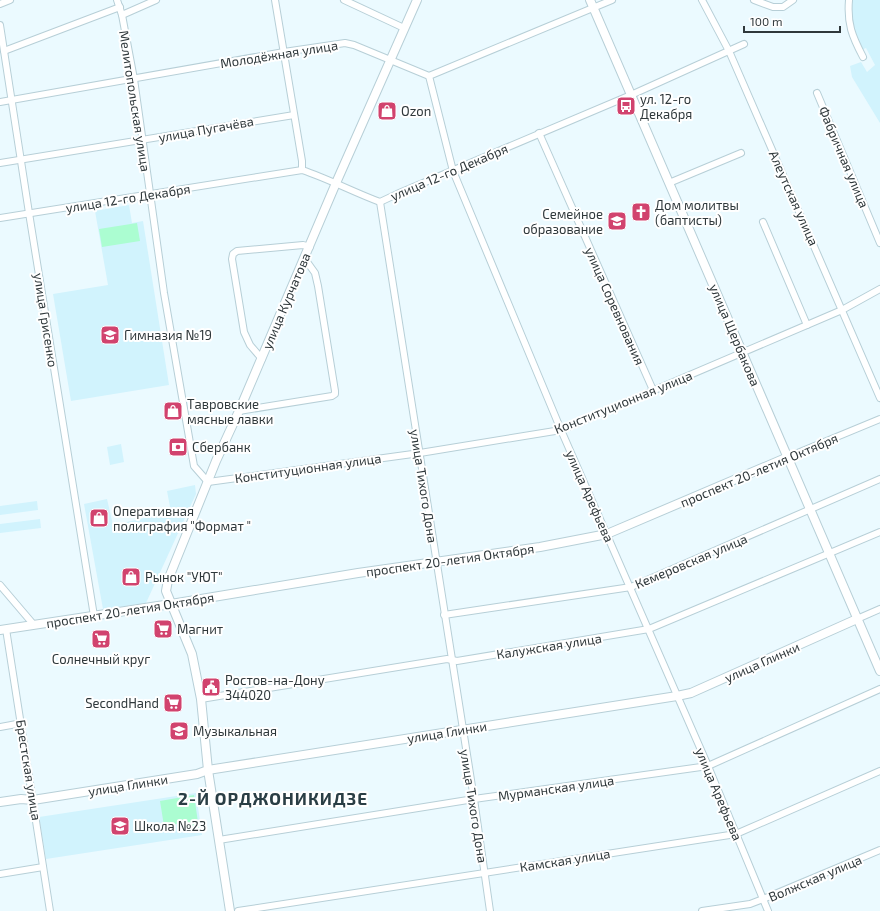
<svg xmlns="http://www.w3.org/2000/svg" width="880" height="911" viewBox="0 0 880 911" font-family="'Exo 2',sans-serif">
<rect width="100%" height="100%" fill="#ebfaff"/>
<g fill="#d1f3fd">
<path d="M849,0H880V123L852,77L850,66L861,62L867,72L875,65L866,48L861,50L849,24Z"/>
<path d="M129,205L132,223L143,221L169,385L71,401L53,294L108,285L95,211Z"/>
<path d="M121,444L124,462L110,465L107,447Z"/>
<path d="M195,485L196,494L146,603L103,609L84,504L107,499L113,525L171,512L167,491Z"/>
<path d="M37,501L38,510L0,515V506Z"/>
<path d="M40,519L41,528L0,533V524Z"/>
<path d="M196,793L202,835L46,859L39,817Z"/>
</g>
<g fill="#abfdd1">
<path d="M137,223L140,241L102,247L99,229Z"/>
<path d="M194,795L199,829L184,832L183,823L164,826L160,801Z"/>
</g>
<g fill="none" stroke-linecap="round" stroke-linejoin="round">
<defs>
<g id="minor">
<path d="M117,0L122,15L134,79L164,293L194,466L208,482L420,453L561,430L842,310L880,289"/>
<path d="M275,0L302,161V170"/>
<path d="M344,0L404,28"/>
<path d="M702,0L729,51L880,398"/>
<path d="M754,0L773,7H783L793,0"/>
<path d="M849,0C847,24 852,36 863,57"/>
<path d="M0,4L10,0"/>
<path d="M122,15L156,0"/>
<path d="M0,25L29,213L94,616"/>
<path d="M4,51L120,7"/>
<path d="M429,76L453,171L561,430L708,766L768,911"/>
<path d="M817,93L880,243"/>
<path d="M0,102L284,52L345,43L354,45L429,76L612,0"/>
<path d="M539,133L653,390"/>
<path d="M0,163L294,115"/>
<path d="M669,183L741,153"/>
<path d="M380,202L474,799L490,911"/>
<path d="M0,218L302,170C329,179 353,192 380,202L397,194L631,95L744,44"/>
<path d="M763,222L807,325"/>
<path d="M262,359L250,345L244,332L232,259L233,254L237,251L303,245L310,247"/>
<path d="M239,411L332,396L335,394V391L318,286L315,273L305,259"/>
<path d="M788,457L880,419"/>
<path d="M0,585L34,625"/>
<path d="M444,615L631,587L880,479"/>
<path d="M857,619L880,609"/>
<path d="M6,629L50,911"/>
<path d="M201,699L447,659L457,661L649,629L880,532"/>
<path d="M0,727L22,723"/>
<path d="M219,840L474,799L708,766L880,689"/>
<path d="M0,874L43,867"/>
<path d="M238,911L736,834L880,771"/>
<path d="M702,911L750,904L763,899L880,850"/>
</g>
<g id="tertiary">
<path d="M590,0L880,671"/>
<path d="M0,630L171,604L358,573L540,547L607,534L788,457"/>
<path d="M0,802L21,799L33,800L197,774L208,770L677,696L691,693L857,619"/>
<path d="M230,911L208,770L201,699L192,654L166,591L168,580L216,461L239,411L336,183L417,0"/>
</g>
</defs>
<use href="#minor" stroke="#b7cfd7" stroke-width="8"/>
<use href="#tertiary" stroke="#b7cfd7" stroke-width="10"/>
<use href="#minor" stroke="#fff" stroke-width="6"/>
<use href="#tertiary" stroke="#fff" stroke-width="8"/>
</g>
<defs>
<symbol id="bus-square" viewBox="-11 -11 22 22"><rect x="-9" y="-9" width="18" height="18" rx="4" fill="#d1436e" stroke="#fff"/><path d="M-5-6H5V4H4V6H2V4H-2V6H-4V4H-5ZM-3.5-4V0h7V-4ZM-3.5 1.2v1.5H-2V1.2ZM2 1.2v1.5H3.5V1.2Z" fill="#fff"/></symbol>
<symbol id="shop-square" viewBox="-11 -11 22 22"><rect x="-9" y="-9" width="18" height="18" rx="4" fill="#d1436e" stroke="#fff"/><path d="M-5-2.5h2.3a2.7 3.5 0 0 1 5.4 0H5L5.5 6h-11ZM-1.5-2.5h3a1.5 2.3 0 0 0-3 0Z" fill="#fff"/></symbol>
<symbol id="church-square" viewBox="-11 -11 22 22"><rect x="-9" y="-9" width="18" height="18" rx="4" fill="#d1436e" stroke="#fff"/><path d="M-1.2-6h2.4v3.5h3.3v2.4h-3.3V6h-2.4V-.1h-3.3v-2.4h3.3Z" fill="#fff"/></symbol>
<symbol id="school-square" viewBox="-11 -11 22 22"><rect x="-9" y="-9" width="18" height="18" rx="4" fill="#d1436e" stroke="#fff"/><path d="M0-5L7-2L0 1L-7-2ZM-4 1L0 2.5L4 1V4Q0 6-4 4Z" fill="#fff"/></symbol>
<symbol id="bank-square" viewBox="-11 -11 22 22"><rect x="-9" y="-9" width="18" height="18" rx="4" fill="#d1436e" stroke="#fff"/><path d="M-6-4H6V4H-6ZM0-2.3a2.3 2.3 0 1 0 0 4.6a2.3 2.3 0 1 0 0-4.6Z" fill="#fff"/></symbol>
<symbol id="supermarket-square" viewBox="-11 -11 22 22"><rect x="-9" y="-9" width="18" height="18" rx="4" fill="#d1436e" stroke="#fff"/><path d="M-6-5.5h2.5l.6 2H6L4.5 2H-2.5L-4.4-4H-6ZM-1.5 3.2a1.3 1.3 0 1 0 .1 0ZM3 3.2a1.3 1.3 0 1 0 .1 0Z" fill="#fff"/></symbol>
<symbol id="civic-square" viewBox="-11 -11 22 22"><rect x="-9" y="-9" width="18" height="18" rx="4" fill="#d1436e" stroke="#fff"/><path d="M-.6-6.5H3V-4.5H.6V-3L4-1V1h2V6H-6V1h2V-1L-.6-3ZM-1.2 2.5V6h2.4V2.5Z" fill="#fff"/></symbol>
</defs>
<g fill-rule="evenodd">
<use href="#bus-square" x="615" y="95" width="22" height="22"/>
<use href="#shop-square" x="376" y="100" width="22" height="22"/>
<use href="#church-square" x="630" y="201" width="22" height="22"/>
<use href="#school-square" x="606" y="210" width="22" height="22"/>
<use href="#school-square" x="99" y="324" width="22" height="22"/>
<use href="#shop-square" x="162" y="400" width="22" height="22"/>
<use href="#bank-square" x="167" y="436" width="22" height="22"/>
<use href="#shop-square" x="88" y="507" width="22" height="22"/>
<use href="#shop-square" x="120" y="566" width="22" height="22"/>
<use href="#supermarket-square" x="152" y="618" width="22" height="22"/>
<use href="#supermarket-square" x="90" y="628" width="22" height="22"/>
<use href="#civic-square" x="200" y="676" width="22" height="22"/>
<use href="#supermarket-square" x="162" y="692" width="22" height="22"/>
<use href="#school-square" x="168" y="720" width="22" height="22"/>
<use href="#school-square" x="109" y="815" width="22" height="22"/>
</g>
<g text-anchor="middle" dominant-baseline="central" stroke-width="4" stroke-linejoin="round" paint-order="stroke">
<g font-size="13" fill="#2f383b" stroke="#fff">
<text transform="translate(279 54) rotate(-9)">Молодёжная улица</text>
<text transform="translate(135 101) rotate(81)">Мелитопольская улица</text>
<text transform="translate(206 129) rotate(-10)">улица Пугачёва</text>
<text transform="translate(844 157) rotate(67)">Фабричная улица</text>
<text transform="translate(449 172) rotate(-23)">улица 12-го Декабря</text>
<text transform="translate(128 198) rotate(-9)">улица 12-го Декабря</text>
<text transform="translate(794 198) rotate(66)">Алеутская улица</text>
<text transform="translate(286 301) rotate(-67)">улица Курчатова</text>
<text transform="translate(615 306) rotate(66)">улица Соревнования</text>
<text transform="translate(46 320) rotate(81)">улица Грисенко</text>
<text transform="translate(735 335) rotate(67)">улица Щербакова</text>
<text transform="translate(623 402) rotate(-22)">Конституционная улица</text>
<text transform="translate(308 468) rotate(-8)">Конституционная улица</text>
<text transform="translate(759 470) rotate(-23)">проспект 20-летия Октября</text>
<text transform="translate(424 486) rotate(81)">улица Тихого Дона</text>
<text transform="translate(590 496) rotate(66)">улица Арефьева</text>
<text transform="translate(450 560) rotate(-8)">проспект 20-летия Октября</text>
<text transform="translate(691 561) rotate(-23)">Кемеровская улица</text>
<text transform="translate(130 610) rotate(-9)">проспект 20-летия Октября</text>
<text transform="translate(549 646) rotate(-9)">Калужская улица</text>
<text transform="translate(762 662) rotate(-24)">улица Глинки</text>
<text transform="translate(447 732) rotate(-9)">улица Глинки</text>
<text transform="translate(29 770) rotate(81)">Брестская улица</text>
<text transform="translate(128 785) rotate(-9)">улица Глинки</text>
<text transform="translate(556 788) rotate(-8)">Мурманская улица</text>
<text transform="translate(719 794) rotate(67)">улица Арефьева</text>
<text transform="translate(474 806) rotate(81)">улица Тихого Дона</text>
<text transform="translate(565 860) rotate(-9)">Камская улица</text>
<text transform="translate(815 878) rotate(-23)">Волжская улица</text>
</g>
<g font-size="13" fill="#2f383b" stroke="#fff" text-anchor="start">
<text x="640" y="99">ул. 12-го<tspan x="640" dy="15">Декабря</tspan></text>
<text x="401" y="111">Ozon</text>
<text x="655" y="205">Дом молитвы<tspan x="655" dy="15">(баптисты)</tspan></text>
<text x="603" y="214" text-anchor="end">Семейное<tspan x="603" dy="15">образование</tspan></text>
<text x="124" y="335">Гимназия №19</text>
<text x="187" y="404">Тавровские<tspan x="187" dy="15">мясные лавки</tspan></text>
<text x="192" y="447">Сбербанк</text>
<text x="113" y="511">Оперативная<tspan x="113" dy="15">полиграфия "Формат "</tspan></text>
<text x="145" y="577">Рынок "УЮТ"</text>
<text x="177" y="629">Магнит</text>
<text x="101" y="659" text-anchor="middle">Солнечный круг</text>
<text x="225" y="680">Ростов-на-Дону<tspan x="225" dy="15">344020</tspan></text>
<text x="159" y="703" text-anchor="end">SecondHand</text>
<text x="193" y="731">Музыкальная</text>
<text x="134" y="826">Школа №23</text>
</g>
<g font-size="17" font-weight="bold" letter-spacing="1" fill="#2a3e45" stroke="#fff">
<text x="273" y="798">2-Й ОРДЖОНИКИДЗЕ</text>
</g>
</g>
<path d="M744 26v6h96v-6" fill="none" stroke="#2f383b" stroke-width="2"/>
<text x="750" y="26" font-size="12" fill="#2f383b" stroke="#ffffff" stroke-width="3" paint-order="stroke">100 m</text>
</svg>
